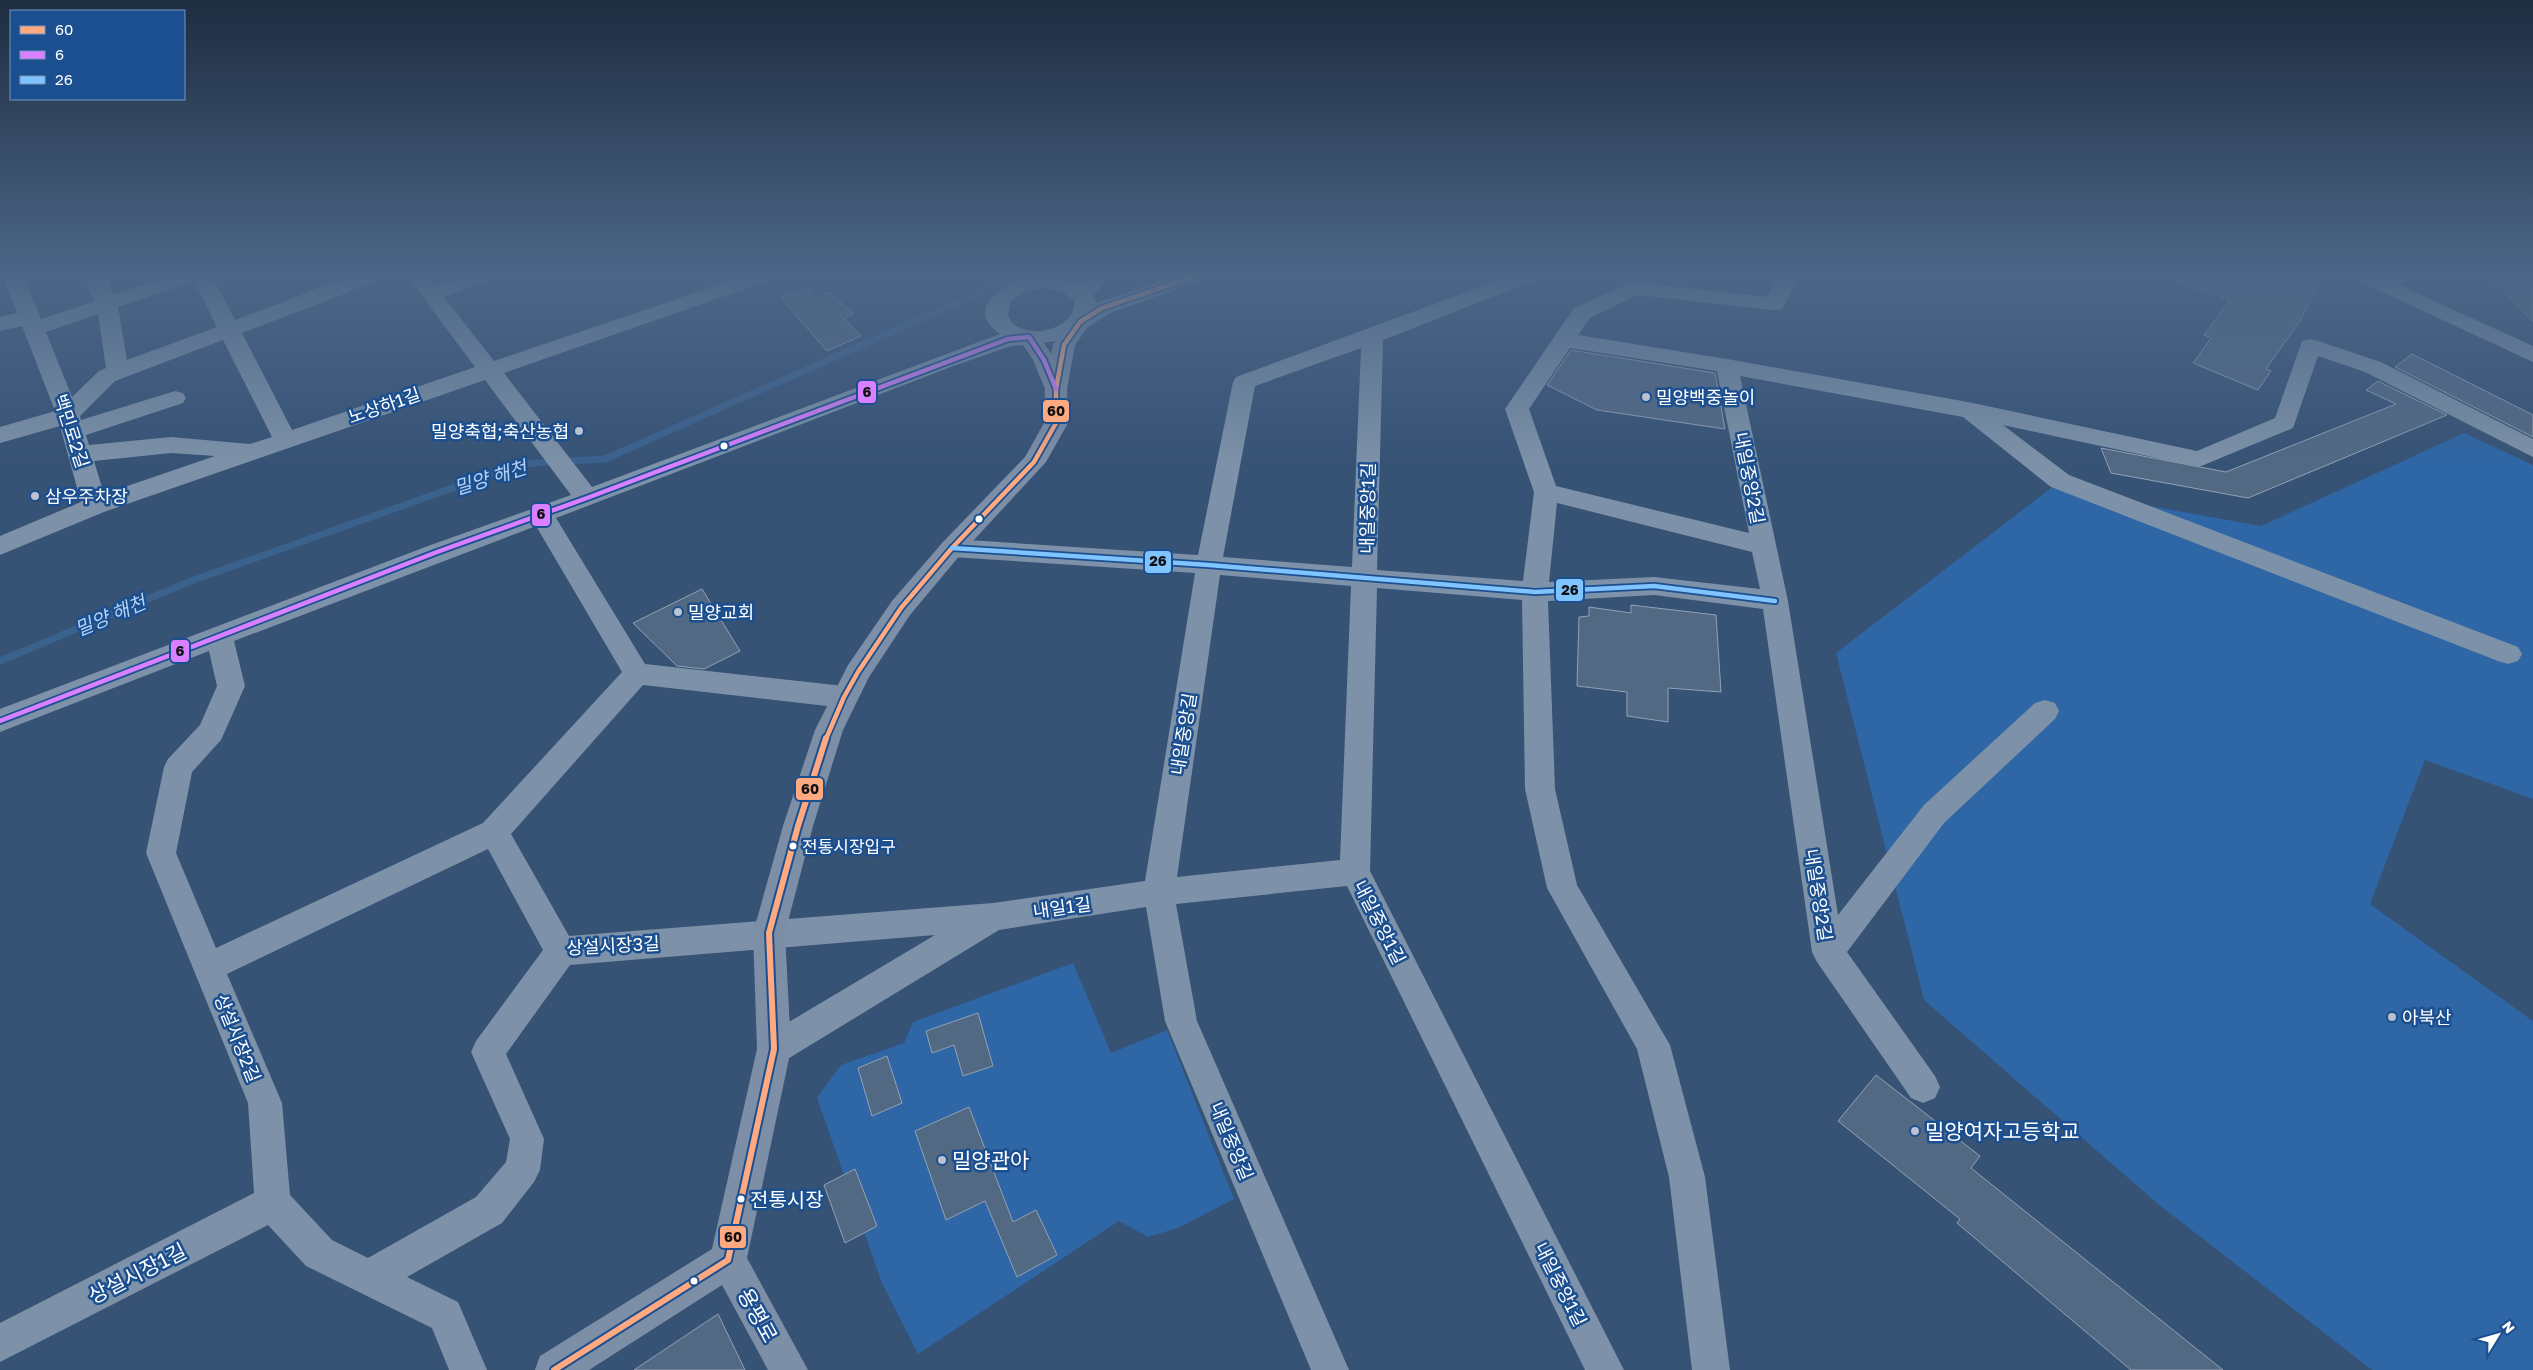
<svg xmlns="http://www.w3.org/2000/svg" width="2533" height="1370" viewBox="0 0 2533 1370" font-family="'Golos Text','Noto Sans KR',sans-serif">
<rect width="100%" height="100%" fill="#365274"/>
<g fill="#2f66a5">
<path d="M2464,433L2533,465V799L2425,760L2370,904L2533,1021V1370H2372L2158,1204L1924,1000L1836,653L2051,488L2261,526Z"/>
<path d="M1073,963L1111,1053L1167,1030L1234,1199L1178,1228L1148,1237L1119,1221L918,1354L882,1283L817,1098L841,1065L904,1043L913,1022Z"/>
</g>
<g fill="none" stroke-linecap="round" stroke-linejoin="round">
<path stroke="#3b618d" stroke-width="7" d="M0,661L191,581L520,464L605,459L1004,282"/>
</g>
<g fill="#526984" stroke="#92a2b6">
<path d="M2161,273H2306L2322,278L2300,321L2266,369L2271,371L2258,390L2193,363L2211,338L2204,335L2230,300L2160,275Z"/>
<path d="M2494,280H2523L2533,290V322Z"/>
<path d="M805,288L815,298L830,292L853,314L844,319L861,336L827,351L781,298Z"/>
<path d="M1571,350L1715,373L1725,429L1597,410L1547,385Z"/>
<path d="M2412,354L2533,415V437L2395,367Z"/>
<path d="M2378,381L2447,415L2248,498L2111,473L2101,448L2226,472L2396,404L2366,390Z"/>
<path d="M702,589L740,651L704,669L677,666L633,623Z"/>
<path d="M1631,605L1716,615L1721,692L1668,688V722L1627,716V692L1577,686L1579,617L1589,616V607L1631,613Z"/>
<path d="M978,1013L993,1066L963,1076L954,1045L932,1053L926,1031Z"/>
<path d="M887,1056L902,1103L872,1116L858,1068Z"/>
<path d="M1876,1075L1980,1156L1971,1168L2223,1370H2131L1957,1223L1960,1219L1838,1121Z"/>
<path d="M969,1107L1013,1222L1036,1210L1057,1255L1017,1277L985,1201L946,1220L915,1131Z"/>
<path d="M855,1169L877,1226L845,1243L824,1185Z"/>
<path d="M718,1314L745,1370H634Z"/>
</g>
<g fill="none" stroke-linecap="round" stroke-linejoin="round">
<g fill="#7d92a8" fill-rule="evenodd">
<path d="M2,273H22L41,319L95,301L88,289L86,273H106L113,295L179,273H210L235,320L359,273H380L372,283L242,333L292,430L475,367L405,273H426L436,286L472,273H501L498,277L444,297L494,361L753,273H782L779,277L504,373L592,487L1000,334C961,307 1008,279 1037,276C1051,275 1065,280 1079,284L1090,273H1112L1093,296L1096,303L1185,273H1214L1211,277L1110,313L1075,335L1058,341L1011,346L956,365L556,518L645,664L844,686L854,689L858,697L854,705L844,708L643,685L511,834L569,936L993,903L1145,881L1195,573L952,557L943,554L939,548L943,542L952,539L1198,555L1233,382L1236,377L1518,273H1546L1543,277L1383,340L1377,570L1523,581L1534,492L1505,409L1574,308L1627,284L1634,282L1767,297L1780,276L1778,273H1798L1800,276L1782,309L1774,310L1637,295L1590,318L1578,335L1727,359L1968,402L2197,451L2275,418L2302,341L2310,339L2318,341L2381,362L2533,439V457L2365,372L2318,356L2293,428L2199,467L2003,425L2069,475L2518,647L2522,654L2518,661L2508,664L2498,661L2051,487L1963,417L1740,376L1788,601L1838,915L1924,805L2035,703L2045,700L2055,703L2059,711L2055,719L1944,823L1847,952L1935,1076L1940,1087L1935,1098L1923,1103L1911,1098L1817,962L1812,952L1763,609L1654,595L1548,601L1555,789L1577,885L1670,1045L1705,1177L1730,1370H1692L1669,1177L1637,1049L1547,888L1525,789L1522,600L1377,588L1370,871L1624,1370H1585L1347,886L1176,904L1197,1021L1349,1370H1311L1165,1021L1146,907L999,930L786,1060L774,1065L762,1060L757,1049L762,1038L935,935L570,965L506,1054L544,1139L540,1170L534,1182L502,1223L407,1277L458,1302L487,1370H449L432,1328L306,1266L268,1225L0,1362V1323L254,1193L248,1103L146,853L164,767L168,759L200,725L217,686L209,651L0,732V709L428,546L571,495L485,380L104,512L0,555V536L81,502L60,426L0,443V427L55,411L22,326L0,331V317L17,313ZM194,281L217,327L127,360L118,307ZM1047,288L1064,293L1074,300C1079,331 1017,344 1008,315L1011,301L1028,290ZM98,314L106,368L99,371L72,397L46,332ZM223,340L272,437L250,444L171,437L89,445L86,435L183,403L186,398L183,393L175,391L81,420L80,416L115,381ZM1361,348L1352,567L1223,557L1255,386ZM1570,348L1717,371L1749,533L1556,486L1529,409ZM171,453L215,456L104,494L94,461ZM1557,503L1752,552L1760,589L1654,577L1549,582ZM536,526L622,672L483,823L216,948L176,853L192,772L221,740L245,686L234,641ZM1220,575L1351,586L1340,860L1177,877ZM488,849L543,950L476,1041L471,1052L510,1139L506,1162L476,1197L368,1258L332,1240L290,1195L282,1103L227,974Z"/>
<path d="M2347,273H2373L2379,275L2391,273H2427L2424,277L2397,284L2533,346V362L2350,277Z"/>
</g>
<path fill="#7d8ea7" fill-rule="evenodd" d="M1080,315L1088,317L1091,322L1075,345L1067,389L1068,423L1046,462L961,554L910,615L869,677L843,730L813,826L785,933L791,1049L747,1258L808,1370H768L722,1285L589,1370H535L540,1356L712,1249L757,1049L753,933L783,826L815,730L848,665L892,601L943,542L1025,457L1044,423L1045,389L1033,360L1018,337L1021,332L1029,330L1037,332L1051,354L1053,345L1072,317Z"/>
<defs>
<path id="bus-1-far1" d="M826,739L844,697L858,672L901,608L952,548L1034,462L1056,423V389L1064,345L1080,322L1102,308L1204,273"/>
<path id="bus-1" d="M554,1370L728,1260L774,1049L769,933L798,826L826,738"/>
<path id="bus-2" d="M0,721L437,552L587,498L1008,339L1029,337L1044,360L1056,389"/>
<path id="bus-3" d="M952,548L1209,565L1535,592L1654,586L1775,601"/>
</defs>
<use href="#bus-1-far1" stroke="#1b4f8f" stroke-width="8"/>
<use href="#bus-1" stroke="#1b4f8f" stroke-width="10"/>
<use href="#bus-2" stroke="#1b4f8f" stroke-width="8"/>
<use href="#bus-3" stroke="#1b4f8f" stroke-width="8"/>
<use href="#bus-1-far1" stroke="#ffa980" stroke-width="4.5"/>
<use href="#bus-1" stroke="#ffa980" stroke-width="6"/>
<use href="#bus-2" stroke="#d880ff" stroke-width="4.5"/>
<use href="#bus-3" stroke="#80c4ff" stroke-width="4.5"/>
</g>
<linearGradient id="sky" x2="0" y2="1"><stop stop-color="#1e2d40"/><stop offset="0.59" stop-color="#4c6688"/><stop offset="1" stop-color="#4c6688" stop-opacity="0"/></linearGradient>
<rect width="2533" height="464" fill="url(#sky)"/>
<g fill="#b9c2ce" stroke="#1b4f8f" stroke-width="2">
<circle cx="1646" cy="397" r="5"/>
<circle cx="579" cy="431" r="5"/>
<circle cx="35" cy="496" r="5"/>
<circle cx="678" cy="612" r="5"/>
<circle cx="2392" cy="1017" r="5"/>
<circle cx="1915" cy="1131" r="5"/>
<circle cx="942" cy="1160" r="5"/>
</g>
<g fill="#fff" stroke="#1b4f8f" stroke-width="2">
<circle cx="724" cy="446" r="4.5"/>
<circle cx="979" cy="519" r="4.5"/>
<circle cx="793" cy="846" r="4.5"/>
<circle cx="741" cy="1199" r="4.5"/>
<circle cx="694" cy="1281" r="4.5"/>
</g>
<g text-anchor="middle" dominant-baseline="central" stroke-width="5" stroke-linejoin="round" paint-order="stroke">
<g font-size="17" fill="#fff" stroke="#1b4f8f" text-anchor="start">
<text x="802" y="846">전통시장입구</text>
</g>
<g font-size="18" fill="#fff" stroke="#1b4f8f" text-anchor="start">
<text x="1656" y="397">밀양백중놀이</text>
<text x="569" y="431" text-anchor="end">밀양축협;축산농협</text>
<text x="45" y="496">삼우주차장</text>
<text x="688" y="612">밀양교회</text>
<text x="2402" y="1017">아북산</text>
</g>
<g font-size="18" fill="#fff" stroke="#1b4f8f">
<text transform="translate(384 405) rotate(-19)">노상하1길</text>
<text transform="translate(72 431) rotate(72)">백민로2길</text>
<text transform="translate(1750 478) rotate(79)">내일중앙2길</text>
<text transform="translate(1367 508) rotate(-89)">내일중앙1길</text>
<text transform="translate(1183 734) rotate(-81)">내일중앙길</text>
<text transform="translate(1819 895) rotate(81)">내일중앙2길</text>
<text transform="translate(1062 907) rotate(-8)">내일1길</text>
<text transform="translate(1380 922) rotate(63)">내일중앙1길</text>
<text transform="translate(613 945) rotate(-3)">상설시장3길</text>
<text transform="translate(238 1038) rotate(68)">상설시장2길</text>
<text transform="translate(1232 1141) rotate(67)">내일중앙길</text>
<text transform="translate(1561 1284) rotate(63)">내일중앙1길</text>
</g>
<g font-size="19" font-style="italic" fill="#b5d3f5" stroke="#1b4f8f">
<text transform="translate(490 477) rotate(-17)">밀양 해천</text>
<text transform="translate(110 615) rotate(-23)">밀양 해천</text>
</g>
<g font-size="20" fill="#fff" stroke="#1b4f8f" text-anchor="start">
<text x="750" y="1199">전통시장</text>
</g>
<g font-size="21" fill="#fff" stroke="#1b4f8f" text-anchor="start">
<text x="1925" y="1131">밀양여자고등학교</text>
<text x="952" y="1160">밀양관아</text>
</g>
<g font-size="21" fill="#fff" stroke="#1b4f8f">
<text transform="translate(137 1273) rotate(-27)">상설시장1길</text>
<text transform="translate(758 1315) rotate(61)">용평로</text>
</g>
</g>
<g stroke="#1b4f8f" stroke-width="2">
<rect x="857" y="380" width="20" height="24" rx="5" fill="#d880ff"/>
<rect x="1042" y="399" width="28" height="24" rx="5" fill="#ffa980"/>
<rect x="531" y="503" width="20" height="24" rx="5" fill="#d880ff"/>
<rect x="1144" y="550" width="28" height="24" rx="5" fill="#80c4ff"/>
<rect x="1555" y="578" width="29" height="24" rx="5" fill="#80c4ff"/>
<rect x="170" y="639" width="20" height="24" rx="5" fill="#d880ff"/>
<rect x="795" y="777" width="29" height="24" rx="5" fill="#ffa980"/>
<rect x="719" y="1225" width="28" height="24" rx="5" fill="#ffa980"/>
</g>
<g font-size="14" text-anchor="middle" font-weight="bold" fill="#111">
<text x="867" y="397">6</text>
<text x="1056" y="416">60</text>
<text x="541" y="519">6</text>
<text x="1158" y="566">26</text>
<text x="1570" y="595">26</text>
<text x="180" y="656">6</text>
<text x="810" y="794">60</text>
<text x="733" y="1242">60</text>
</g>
<rect x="10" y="10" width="175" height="90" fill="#1b4f8f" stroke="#7695bc"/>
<rect x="20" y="26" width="25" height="8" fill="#ffa980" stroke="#7695bc"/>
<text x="55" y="35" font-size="15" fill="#ffffff">60</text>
<rect x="20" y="51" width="25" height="8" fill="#d880ff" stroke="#7695bc"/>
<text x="55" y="60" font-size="15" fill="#ffffff">6</text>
<rect x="20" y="76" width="25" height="8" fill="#80c4ff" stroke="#7695bc"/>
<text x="55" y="85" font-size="15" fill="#ffffff">26</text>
<g transform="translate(2498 1335) rotate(53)" stroke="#1b4f8f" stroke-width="4" paint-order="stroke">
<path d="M0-4L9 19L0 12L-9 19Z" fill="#ffffff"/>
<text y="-8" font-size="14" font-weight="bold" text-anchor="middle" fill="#ffffff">N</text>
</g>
</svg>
